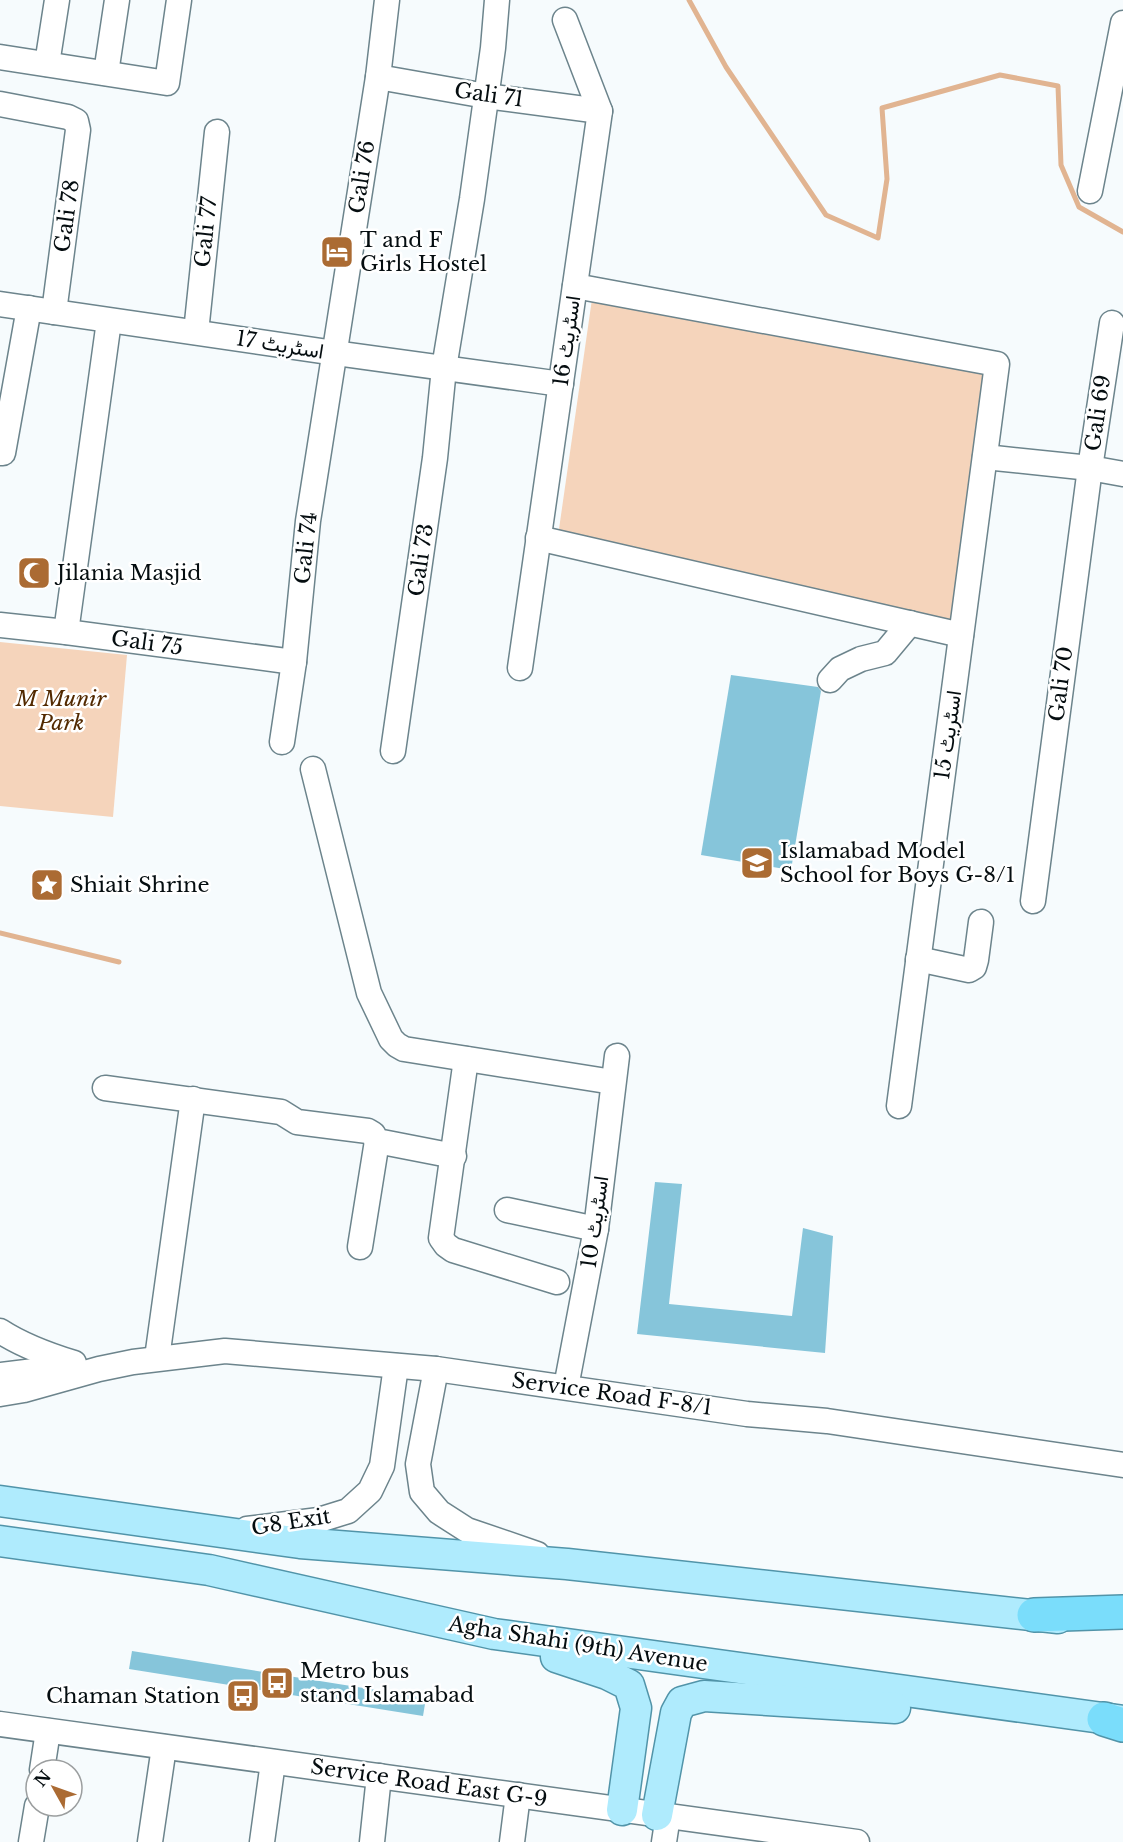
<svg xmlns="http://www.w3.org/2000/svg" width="1123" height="1842" viewBox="0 0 1123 1842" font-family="'Libre Baskerville',Vazirmatn,serif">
<rect width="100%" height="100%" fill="#f6fbfd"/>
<g fill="#f5d4bb">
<path d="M592,299L990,369L950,629L558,536Z"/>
<path d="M0,642L127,655L113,817L0,806Z"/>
</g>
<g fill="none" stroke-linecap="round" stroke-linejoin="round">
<g stroke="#e1b491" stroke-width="5">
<path d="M689,0L726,67L826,215L878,238L887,179L882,108L1000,75L1058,86L1061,165L1079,207L1123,232"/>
<path d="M0,933L119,962"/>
</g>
</g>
<g fill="#86c5da">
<path d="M731,675L818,687L821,691L791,870L701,855Z"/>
<path d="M655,1182L682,1184L669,1304L792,1316L803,1228L833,1236L825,1353L637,1334Z"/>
<path d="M132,1651L426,1698L423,1716L129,1669Z"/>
</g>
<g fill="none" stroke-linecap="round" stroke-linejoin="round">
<defs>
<g id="minor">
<path d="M0,57L167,83L179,0"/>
<path d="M47,64L57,0"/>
<path d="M106,73L117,0"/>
<path d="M378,77L486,96L600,111"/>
<path d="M0,104L68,117L76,121L78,130L54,312"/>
<path d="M1090,191L1123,23"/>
<path d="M575,286L997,364L899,1106"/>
<path d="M0,304L335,353L561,384"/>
<path d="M196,332L217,132"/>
<path d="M0,453H3L29,308"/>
<path d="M985,457L1090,468L1123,474"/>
<path d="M538,538L961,635"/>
<path d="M0,625L66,632L294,662"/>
<path d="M66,632L109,321"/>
<path d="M520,668L600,111L565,20"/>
<path d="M830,680L840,669L861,659L885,653L910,623"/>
<path d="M282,742L294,662L308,521L378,77L387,0"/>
<path d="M393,751L435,458L444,368L472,199L493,48L497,0"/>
<path d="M313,769L369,993L391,1039L397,1045L404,1049L613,1082"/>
<path d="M1033,901L1090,468L1112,323"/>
<path d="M918,959L969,970L974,967L976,960L981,922"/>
<path d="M466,1059L441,1238L446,1245L453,1250L557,1282"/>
<path d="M105,1088L281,1112L297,1122L368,1131L373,1134L377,1141L454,1156"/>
<path d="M507,1210L596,1229"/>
<path d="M360,1247L377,1141"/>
<path d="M0,1331C23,1346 48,1355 74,1363"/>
<path d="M157,1358L193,1099"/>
<path d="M436,1369L418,1464L422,1492L439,1512L467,1530L537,1554"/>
<path d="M0,1375L59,1368"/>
<path d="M566,1387L596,1229L617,1056"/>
<path d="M0,1394L24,1390L99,1369L133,1362L225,1351L436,1369L747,1414L827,1421L1123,1465"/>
<path d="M247,1529L319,1520L348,1511L370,1491L382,1466L396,1366"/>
<path d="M0,1724L857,1842"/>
<path d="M42,1770L48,1731"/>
<path d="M31,1842L37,1806"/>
<path d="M150,1842L164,1747"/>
<path d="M262,1842L273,1762"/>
<path d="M372,1842L379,1776"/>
<path d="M512,1842L518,1795"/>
<path d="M664,1842L668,1816"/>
</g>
<g id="major">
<path d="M0,1501L300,1543L567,1564L1058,1618"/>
<path d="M0,1541L209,1570L494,1634L1123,1721"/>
<path d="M556,1657L607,1674L629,1685L636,1708L622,1810"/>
<path d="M657,1815L676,1713L682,1702L704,1696L895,1708"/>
</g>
<g id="highway">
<path d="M1034,1615L1123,1612"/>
<path d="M1104,1719L1123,1725"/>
</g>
</defs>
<use href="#minor" stroke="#6c848c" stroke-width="27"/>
<use href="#major" stroke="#5194a9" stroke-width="33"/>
<use href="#highway" stroke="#5194a9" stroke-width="36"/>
<use href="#minor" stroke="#fff" stroke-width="24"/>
<use href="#major" stroke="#afebfd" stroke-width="30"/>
<use href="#highway" stroke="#7addfb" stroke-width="33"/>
</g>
<defs>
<symbol id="hotel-square" viewBox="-11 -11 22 22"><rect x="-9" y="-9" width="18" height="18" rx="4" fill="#ab6b33" stroke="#fff"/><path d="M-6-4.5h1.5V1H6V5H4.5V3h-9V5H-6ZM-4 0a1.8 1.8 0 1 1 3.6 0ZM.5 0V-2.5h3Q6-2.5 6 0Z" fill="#fff"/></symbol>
<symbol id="mosque-square" viewBox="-11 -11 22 22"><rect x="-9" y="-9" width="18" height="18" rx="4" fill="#ab6b33" stroke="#fff"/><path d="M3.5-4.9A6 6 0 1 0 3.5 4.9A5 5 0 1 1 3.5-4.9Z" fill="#fff"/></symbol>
<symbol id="school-square" viewBox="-11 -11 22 22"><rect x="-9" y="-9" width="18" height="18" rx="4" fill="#ab6b33" stroke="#fff"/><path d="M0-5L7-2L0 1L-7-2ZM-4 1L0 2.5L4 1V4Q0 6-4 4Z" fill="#fff"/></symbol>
<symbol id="sight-square" viewBox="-11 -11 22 22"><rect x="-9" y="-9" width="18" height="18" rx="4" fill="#ab6b33" stroke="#fff"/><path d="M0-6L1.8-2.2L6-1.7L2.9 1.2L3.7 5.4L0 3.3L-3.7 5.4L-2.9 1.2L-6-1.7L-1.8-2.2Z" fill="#fff"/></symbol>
<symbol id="bus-square" viewBox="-11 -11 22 22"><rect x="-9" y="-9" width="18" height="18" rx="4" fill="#ab6b33" stroke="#fff"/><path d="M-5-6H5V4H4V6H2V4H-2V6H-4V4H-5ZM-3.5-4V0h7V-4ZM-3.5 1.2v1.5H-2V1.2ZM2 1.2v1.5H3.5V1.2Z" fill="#fff"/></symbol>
</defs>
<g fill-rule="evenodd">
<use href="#hotel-square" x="318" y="233" width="38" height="38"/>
<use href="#mosque-square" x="15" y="554" width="38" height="38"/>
<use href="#school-square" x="738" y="844" width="38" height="38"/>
<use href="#sight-square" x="28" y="866" width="38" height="38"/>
<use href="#bus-square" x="258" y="1664" width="38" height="38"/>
<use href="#bus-square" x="224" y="1677" width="38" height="38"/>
</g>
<g text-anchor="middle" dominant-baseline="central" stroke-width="5" stroke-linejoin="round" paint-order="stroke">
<g font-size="21" fill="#050d10" stroke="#fff">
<text transform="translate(489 95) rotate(8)">Gali 71</text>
<text transform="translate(362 177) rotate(-81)">Gali 76</text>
<text transform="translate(67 216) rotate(-82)">Gali 78</text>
<text transform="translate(206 232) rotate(-84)">Gali 77</text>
<text transform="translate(567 341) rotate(-82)">اسٹریٹ 16</text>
<text transform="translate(280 345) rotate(9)">اسٹریٹ 17</text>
<text transform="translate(1098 413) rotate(-82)">Gali 69</text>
<text transform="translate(306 548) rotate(-84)">Gali 74</text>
<text transform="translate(421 560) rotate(-82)">Gali 73</text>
<text transform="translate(147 643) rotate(8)">Gali 75</text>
<text transform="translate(1061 684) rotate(-83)">Gali 70</text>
<text transform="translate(948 735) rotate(-82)">اسٹریٹ 15</text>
<text transform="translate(595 1222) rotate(-82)">اسٹریٹ 10</text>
<text transform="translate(612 1394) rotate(8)">Service Road F-8/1</text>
<text transform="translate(291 1522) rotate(-9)">G8 Exit</text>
<text transform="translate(578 1644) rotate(9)">Agha Shahi (9th) Avenue</text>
<text transform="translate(429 1783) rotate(8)">Service Road East G-9</text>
</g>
<g font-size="21" fill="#050d10" stroke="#fff" text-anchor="start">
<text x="360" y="240">T and F<tspan x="360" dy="24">Girls Hostel</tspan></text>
<text x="57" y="573">Jilania Masjid</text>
<text x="780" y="851">Islamabad Model<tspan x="780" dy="24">School for Boys G-8/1</tspan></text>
<text x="70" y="885">Shiait Shrine</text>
<text x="300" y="1671">Metro bus<tspan x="300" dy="24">stand Islamabad</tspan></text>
<text x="220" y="1696" text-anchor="end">Chaman Station</text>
</g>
<g font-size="21" font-style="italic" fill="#522900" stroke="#fff">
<text x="61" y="699">M Munir<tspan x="61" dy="24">Park</tspan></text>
</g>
</g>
<g transform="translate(54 1788) rotate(310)"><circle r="28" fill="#ffffff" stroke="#9b9e9f" stroke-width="1.5"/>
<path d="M0-4.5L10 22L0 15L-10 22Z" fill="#ab6b33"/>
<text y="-9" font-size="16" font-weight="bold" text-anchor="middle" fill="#050d10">N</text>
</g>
</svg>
